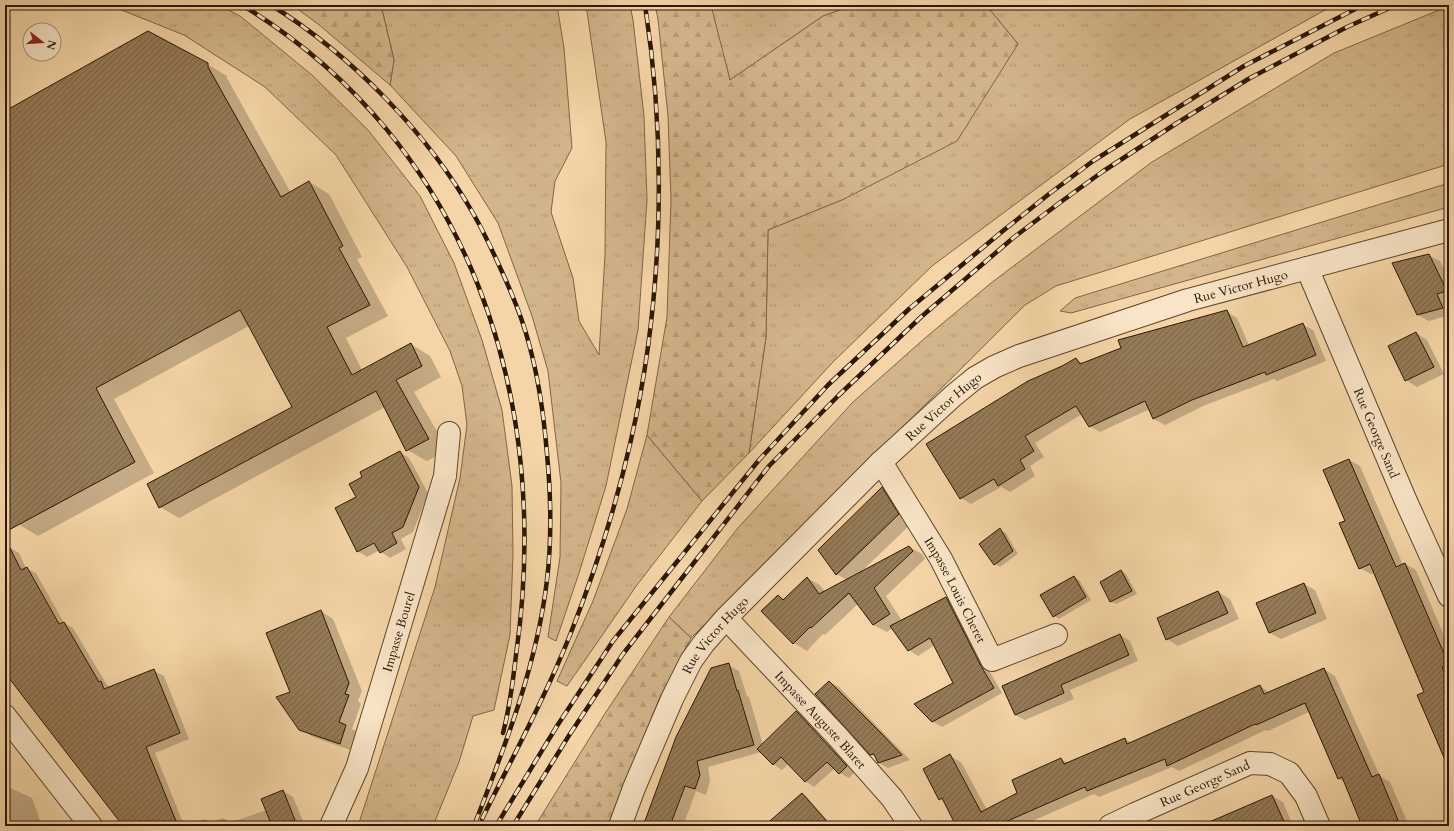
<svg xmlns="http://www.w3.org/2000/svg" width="1454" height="831" viewBox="0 0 1454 831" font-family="Cardo,serif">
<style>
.grass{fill:url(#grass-tufts);stroke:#806646}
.forest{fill:url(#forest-firs);stroke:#806646}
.shadow{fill:#0003}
.building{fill:url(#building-hatch);stroke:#2c1700}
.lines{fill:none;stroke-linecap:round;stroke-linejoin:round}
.minor-casing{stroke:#5e462a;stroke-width:24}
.tertiary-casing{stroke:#5e462a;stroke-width:24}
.minor{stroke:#f8e4c6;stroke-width:22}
.tertiary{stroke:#f8e4c6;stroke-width:22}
.rail-casing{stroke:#2c1700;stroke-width:4.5}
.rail{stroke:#f8e4c6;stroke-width:3;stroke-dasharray:9;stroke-linecap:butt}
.labels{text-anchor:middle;stroke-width:3;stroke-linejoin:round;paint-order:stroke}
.street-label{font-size:13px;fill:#2c1700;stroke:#f8e4c6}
</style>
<defs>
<pattern id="grass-tufts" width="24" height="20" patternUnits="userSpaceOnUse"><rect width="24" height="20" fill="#d3b58b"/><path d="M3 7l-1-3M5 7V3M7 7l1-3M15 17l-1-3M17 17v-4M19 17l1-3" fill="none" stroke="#b59b76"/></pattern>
<pattern id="forest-firs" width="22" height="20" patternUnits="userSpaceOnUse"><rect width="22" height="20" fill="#d3b58b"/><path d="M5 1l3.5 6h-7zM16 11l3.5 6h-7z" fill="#b59b76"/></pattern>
<pattern id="building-hatch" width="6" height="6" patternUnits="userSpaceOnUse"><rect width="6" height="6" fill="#957a57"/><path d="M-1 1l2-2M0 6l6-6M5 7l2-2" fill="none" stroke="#7a6346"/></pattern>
</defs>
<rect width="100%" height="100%" fill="#f5d5a7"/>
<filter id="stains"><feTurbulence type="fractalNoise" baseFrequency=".005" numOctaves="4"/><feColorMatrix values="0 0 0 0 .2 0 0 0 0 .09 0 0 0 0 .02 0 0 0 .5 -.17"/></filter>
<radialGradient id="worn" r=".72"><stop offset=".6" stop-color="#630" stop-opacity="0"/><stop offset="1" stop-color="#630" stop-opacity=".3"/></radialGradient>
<!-- grass -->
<g class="grass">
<path d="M 109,5 L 219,5 L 240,16 L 312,75 L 368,130 L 420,196 L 454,263 L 482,340 L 502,410 L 512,486 L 513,554 L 510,635 L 494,710 L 473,716 L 459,762 L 433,826 L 358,826 L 435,587 L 460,478 L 467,425 L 462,386 L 450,351 L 407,267 L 336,155 L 265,87 L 184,35 Z"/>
<path d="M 381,5 L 557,5 L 564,48 L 572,148 L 555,181 L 551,212 L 573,278 L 579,321 L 599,355 L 605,255 L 606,142 L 586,5 L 630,5 L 633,20 L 644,116 L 647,200 L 638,330 L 606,486 L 579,573 L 556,641 L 548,637 L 560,557 L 561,483 L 548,371 L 532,316 L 498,223 L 456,156 L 390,85 L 394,60 Z"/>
<path d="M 710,5 L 854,5 L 823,16 L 730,80 Z"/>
<path d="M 986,5 L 1334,5 L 1130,119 L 932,266 L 833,362 L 749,453 L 766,337 L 768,230 L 844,199 L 1018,44 Z"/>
<path d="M 1449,6 L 1449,164 L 1056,286 L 1025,305 L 691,638 L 669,617 L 737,529 L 853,402 L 925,338 L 991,283 L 1152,162 L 1334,53 Z"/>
<path d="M 1449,183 L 1449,207 L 1071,313 L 1060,311 L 1075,298 Z"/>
<path d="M 647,435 L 702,501 L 637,585 L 567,686 L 557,681 L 593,601 L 627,509 Z"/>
</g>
<!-- forest -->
<g class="forest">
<path d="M 292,5 L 381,5 L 394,60 L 390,85 L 318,24 Z"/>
<path d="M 655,5 L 711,5 L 730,80 L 823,16 L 854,5 L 986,5 L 1018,44 L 957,141 L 844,199 L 768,230 L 766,337 L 749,453 L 702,501 L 647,435 L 667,317 L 671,200 L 668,116 L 658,19 Z"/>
<path d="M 669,617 L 691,638 L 660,697 L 609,826 L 535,826 L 604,715 Z"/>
</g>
<!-- shadow -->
<g class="shadow">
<path d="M 5,39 L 9,42 L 5,55 Z"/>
<path d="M 207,64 L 227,76 L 227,78 L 291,193 L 309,182 L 329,194 L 362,257 L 357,259 L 388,316 L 346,338 L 362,370 L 411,344 L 430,356 L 441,377 L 414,392 L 448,450 L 427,461 L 407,450 L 385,407 L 179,518 L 160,507 L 293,407 L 249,326 L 114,399 L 154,473 L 38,536 L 18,524 L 5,500 L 5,112 Z"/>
<path d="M 1428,255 L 1440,261 L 1449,281 L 1449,300 L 1447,301 L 1449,305 L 1449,315 L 1429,321 L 1418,315 Z"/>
<path d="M 1226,311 L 1237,318 L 1249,345 L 1302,324 L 1313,330 L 1326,361 L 1277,381 L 1274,379 L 1203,406 L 1165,425 L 1154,419 L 1150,409 L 1100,432 L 1089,426 L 1082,414 L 1035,443 L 1044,457 L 1030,466 L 1035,476 L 1010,492 L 1001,487 L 971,504 L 961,498 L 1063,367 L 1076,359 L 1084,364 Z"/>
<path d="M 1416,333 L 1427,340 L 1444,374 L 1417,387 L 1406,380 Z"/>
<path d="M 400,452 L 409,458 L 428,493 L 413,532 L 401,539 L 406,549 L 390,558 L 381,552 L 380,550 L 367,557 L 358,551 L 357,498 L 363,478 Z"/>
<path d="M 1349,460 L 1360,466 L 1403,565 L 1405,564 L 1416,570 L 1449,647 L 1449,759 L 1425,692 L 1375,573 L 1371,574 L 1360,568 L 1346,521 Z"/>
<path d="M 882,488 L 896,496 L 912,523 L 861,572 L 909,547 L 922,554 L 925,559 L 886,596 L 902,621 L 946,598 L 955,603 L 990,672 L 1002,693 L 942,727 L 933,722 L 955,684 L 935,645 L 918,656 L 909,650 L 893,628 L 887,632 L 873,625 L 858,604 L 825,635 L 823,634 L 807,651 L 794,643 L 778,596 L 785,599 L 807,578 L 820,585 L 825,592 L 847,580 L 836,574 Z"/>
<path d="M 1000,530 L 1006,533 L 1018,554 L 1000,567 L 995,564 Z"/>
<path d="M 9,547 L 19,553 L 26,568 L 36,573 L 64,623 L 73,628 L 107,685 L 111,687 L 154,671 L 164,676 L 189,739 L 155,753 L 184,825 L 205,819 L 211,822 L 223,818 L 231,822 L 267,810 L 283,791 L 293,797 L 305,826 L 125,826 L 5,671 L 5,549 Z"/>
<path d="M 1121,571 L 1126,574 L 1137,594 L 1116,604 L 1110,601 Z"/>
<path d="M 1074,577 L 1079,580 L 1091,600 L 1059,619 L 1054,616 Z"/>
<path d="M 1304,584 L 1315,590 L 1327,619 L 1281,639 L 1270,633 Z"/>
<path d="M 1218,592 L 1230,599 L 1239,619 L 1178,646 L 1167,639 Z"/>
<path d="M 321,611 L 333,619 L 362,691 L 358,701 L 361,704 L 352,729 L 359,733 L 353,751 L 313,737 L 300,729 L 291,692 Z"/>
<path d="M 1120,635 L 1130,641 L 1138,661 L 1070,690 L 1074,699 L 1025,720 L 1015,715 Z"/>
<path d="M 728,665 L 739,671 L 747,696 L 749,697 L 763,745 L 797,712 L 806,718 L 855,772 L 849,778 L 840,773 L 835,768 L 814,787 L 805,781 L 788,764 L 782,770 L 773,764 L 761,752 L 708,767 L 710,781 L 706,795 L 696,791 L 683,826 L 644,826 Z"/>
<path d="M 1324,669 L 1335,676 L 1380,776 L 1390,782 L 1409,826 L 1363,826 L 1344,782 L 1338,778 L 1309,712 L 1268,731 L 1266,730 L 1179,771 L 1172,767 L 1099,797 L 1094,794 L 1021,826 L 957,826 L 946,802 L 940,799 L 950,756 L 961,762 L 987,810 L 1019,794 L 1061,759 L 1068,763 L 1125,739 L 1132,743 L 1260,686 L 1270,693 Z"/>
<path d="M 829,682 L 839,687 L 910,760 L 888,768 L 879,763 L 876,757 L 871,754 Z"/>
<path d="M 10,788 L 32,798 L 42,826 L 5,826 L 5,789 Z"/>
<path d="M 802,794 L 807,797 L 827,820 L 820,826 L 798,826 L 798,825 L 765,826 Z"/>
<path d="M 1272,796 L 1283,802 L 1293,826 L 1212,826 Z"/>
</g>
<!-- building -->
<g class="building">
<path d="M 148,31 L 208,63 L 208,67 L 281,197 L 309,181 L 343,246 L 339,248 L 370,305 L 327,327 L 352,375 L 411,343 L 422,366 L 396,380 L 429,439 L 406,451 L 376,391 L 159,508 L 147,484 L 292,407 L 240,310 L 96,388 L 135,462 L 5,532 L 5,111 Z"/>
<path d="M 1429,254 L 1447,291 L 1437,294 L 1443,308 L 1417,315 L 1392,263 Z"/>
<path d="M 1227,310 L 1243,347 L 1303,323 L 1316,355 L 1266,375 L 1265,372 L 1192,400 L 1153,419 L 1145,401 L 1089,427 L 1076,406 L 1025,436 L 1034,451 L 1020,460 L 1025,469 L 998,486 L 994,479 L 960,499 L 926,444 L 1028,381 L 1062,366 L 1076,358 L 1080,364 L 1121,348 L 1118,340 Z"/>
<path d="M 1416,332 L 1434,367 L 1405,381 L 1388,346 Z"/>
<path d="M 400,451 L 419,487 L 403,527 L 392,533 L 397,543 L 380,553 L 374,543 L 357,552 L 335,508 L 356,497 L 349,484 L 362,477 L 360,472 Z"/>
<path d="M 1349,459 L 1396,567 L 1405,563 L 1449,665 L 1442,667 L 1449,682 L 1449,769 L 1417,695 L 1424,692 L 1370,564 L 1359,569 L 1339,523 L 1345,521 L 1323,470 Z"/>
<path d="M 882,487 L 899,514 L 836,575 L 818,550 Z"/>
<path d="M 1000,528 L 1013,551 L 994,565 L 979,544 Z"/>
<path d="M 5,538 L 21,570 L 27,567 L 59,624 L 64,622 L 99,682 L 101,681 L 104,689 L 154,669 L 180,733 L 146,747 L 178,826 L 123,826 L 5,673 Z"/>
<path d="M 909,546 L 913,551 L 874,588 L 890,614 L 873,625 L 849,593 L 811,628 L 810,627 L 793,644 L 761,611 L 778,595 L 783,600 L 807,577 L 819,594 Z"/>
<path d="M 1121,570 L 1132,591 L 1110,602 L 1100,582 Z"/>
<path d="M 1074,576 L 1086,597 L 1053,617 L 1040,595 Z"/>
<path d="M 1304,583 L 1316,613 L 1269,633 L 1256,603 Z"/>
<path d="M 1218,591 L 1228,613 L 1166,640 L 1157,618 Z"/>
<path d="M 946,597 L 981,666 L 994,688 L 932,722 L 914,704 L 953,683 L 930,638 L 908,651 L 890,626 Z"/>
<path d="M 321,610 L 349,683 L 345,694 L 349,695 L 339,722 L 346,725 L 340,744 L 299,730 L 276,697 L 290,692 L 266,633 Z"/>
<path d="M 1120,634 L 1129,655 L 1061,685 L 1064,693 L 1015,715 L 1002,686 Z"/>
<path d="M 729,663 L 737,691 L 738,690 L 754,745 L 697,761 L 700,775 L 695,789 L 685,786 L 670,826 L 643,826 L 676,737 L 711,668 Z"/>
<path d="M 1324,668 L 1372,777 L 1379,774 L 1398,820 L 1385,826 L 1362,826 L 1342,777 L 1338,779 L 1305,703 L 1256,725 L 1255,724 L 1167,766 L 1165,759 L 1087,791 L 1085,787 L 996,826 L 952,826 L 955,824 L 942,798 L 939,800 L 923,769 L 950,754 L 981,812 L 1017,793 L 1012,780 L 1061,758 L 1064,764 L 1125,738 L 1127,744 L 1260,685 L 1264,694 Z"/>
<path d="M 829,681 L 881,733 L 902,755 L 878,763 L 874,754 L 870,755 L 815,694 Z"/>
<path d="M 796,711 L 847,766 L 839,774 L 827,762 L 805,782 L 781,757 L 773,765 L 757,749 Z"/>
<path d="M 283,790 L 295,820 L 281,826 L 272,826 L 261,799 Z"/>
<path d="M 802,793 L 831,826 L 797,826 L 794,822 L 782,826 L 764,826 Z"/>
<path d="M 1272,795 L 1286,826 L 1200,826 Z"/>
</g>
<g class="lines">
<!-- minor casing -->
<g class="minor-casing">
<g id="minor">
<path id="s1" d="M 1307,268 L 1405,499 L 1449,596"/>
<path id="s2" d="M 881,462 L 941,559 L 992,660 L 1056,635"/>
<path id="s3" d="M 726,618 L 837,736 L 892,798 L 911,826"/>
<path id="s4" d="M 331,826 L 357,768 L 445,476 L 449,433"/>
<path id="s5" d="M 620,826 L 634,788 L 672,699 L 691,661 L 704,643 L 726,618 L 881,462 L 953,396 L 975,378 L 994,367 L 1019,356 L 1188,300 L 1449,230"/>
<path id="s6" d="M 1110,826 L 1135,814 L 1250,763 L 1270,764 L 1289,773 L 1306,796 L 1319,826"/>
</g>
</g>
<!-- tertiary casing -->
<g class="tertiary-casing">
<path id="tertiary" d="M 5,716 L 91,826"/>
</g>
<!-- minor -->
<use href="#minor" class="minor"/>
<!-- tertiary -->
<use href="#tertiary" class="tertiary"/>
<!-- rail casing -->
<g class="rail-casing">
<g id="rail">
<path d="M 242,5 C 470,143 553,400 516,655 C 513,681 510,707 503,733"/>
<path d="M 271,5 C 351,55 428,133 474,215 C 485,234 494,254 503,274 C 513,296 523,320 529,344 C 539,380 544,417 547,454 C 551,497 552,538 547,580 C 537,665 505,746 474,826"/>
<path d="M 482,819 C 512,758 545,698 570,635 C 595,572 616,506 631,440 C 663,300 667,147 645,5"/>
<path d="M 496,826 L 557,726 L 613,641 L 759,460 L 828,385 L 909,309 L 1004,230 L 1049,194 L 1093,161 L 1244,66 L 1363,5"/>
<path d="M 513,826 L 568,737 L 623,654 L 769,466 L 838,396 L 921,317 L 1013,238 L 1058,204 L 1102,172 L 1177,123 L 1250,78 L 1347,27 L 1396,5"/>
</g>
</g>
<!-- rail -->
<use href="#rail" class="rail"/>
</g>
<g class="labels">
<!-- street labels -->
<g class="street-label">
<text dy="5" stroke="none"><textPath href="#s5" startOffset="863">Rue Victor Hugo</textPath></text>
<text dy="5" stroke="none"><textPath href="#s5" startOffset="539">Rue Victor Hugo</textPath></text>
<text dy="5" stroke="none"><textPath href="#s1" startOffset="179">Rue George Sand</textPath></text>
<text dy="5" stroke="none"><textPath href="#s2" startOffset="148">Impasse Louis Cheret</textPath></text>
<text dy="5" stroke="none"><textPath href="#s4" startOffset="206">Impasse Bourel</textPath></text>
<text dy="5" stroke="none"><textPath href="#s5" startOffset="215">Rue Victor Hugo</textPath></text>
<text dy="5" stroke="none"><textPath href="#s3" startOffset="139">Impasse Auguste Blaret</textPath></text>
<text dy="5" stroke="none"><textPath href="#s6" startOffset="104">Rue George Sand</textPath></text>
</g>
</g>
<!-- margin -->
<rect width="1454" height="831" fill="none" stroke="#f5d5a7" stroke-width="20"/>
<rect x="6" y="6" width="1442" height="819" fill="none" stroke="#2c1700" stroke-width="2"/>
<rect x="10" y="10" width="1434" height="811" fill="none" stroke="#2c1700"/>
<!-- north arrow -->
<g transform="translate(42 42) rotate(107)"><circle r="19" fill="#f8e4c6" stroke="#a69277"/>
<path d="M0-3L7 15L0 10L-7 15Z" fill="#8f2418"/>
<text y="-6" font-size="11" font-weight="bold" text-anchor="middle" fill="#2c1700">N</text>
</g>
<rect width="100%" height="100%" filter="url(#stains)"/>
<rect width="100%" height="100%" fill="url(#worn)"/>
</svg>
